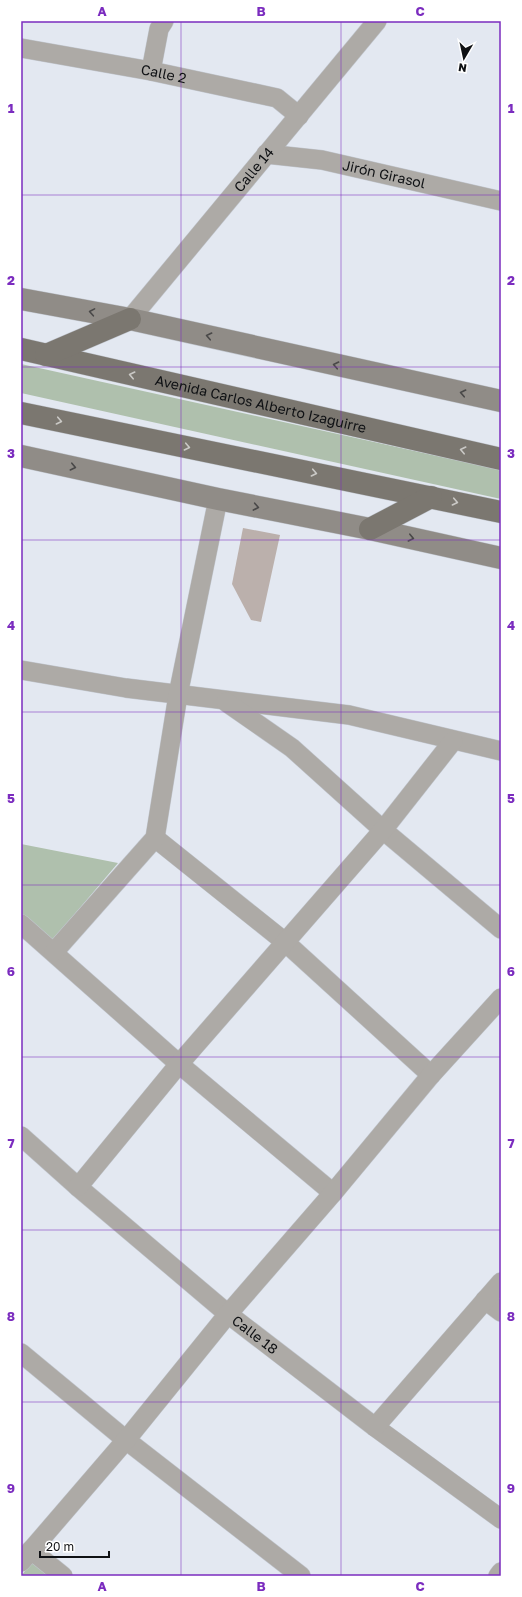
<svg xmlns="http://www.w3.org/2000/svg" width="522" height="1597" viewBox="0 0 522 1597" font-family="'Golos Text',sans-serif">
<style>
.green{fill:#afc0ad}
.building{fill:#bbb0ac}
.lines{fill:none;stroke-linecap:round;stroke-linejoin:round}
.street-casing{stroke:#c1c6ce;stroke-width:20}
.secondary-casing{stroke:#c1c6ce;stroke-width:23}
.primary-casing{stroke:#c1c6ce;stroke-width:23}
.street{stroke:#adaaa6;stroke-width:19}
.secondary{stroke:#908c87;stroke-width:22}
.primary{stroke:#7b7770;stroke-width:22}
.oneway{stroke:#494848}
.oneway2{stroke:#cac9c6}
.grid{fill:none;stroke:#7b2cbf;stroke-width:1;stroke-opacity:0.55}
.labels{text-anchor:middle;stroke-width:3.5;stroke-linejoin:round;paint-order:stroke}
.street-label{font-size:14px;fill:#0f1114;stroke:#fff}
.neatline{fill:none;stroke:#7b2cbf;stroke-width:1.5}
.grid-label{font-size:13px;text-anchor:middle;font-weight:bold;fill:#7b2cbf}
</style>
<rect width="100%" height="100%" fill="#e3e8f1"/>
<!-- green -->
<g class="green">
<path d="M 21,364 L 501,470 L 501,499 L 21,393 Z"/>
<path d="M 21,844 L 118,863 L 51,942 L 21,914 Z"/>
<path d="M 33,1561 L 51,1576 L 21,1576 Z"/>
</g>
<!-- building -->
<path class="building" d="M 243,528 L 280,535 L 261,622 L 251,620 L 232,584 Z"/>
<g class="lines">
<!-- street casing -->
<g class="street-casing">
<g id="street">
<path id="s1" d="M 21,48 L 151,71 L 277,98 L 299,116"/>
<path d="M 151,71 L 159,29 L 164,21"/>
<path id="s2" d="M 266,154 L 322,160 L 501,201"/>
<path id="s3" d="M 130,319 L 377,21"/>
<path d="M 21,670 L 126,688 L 349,715 L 501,751"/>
<path d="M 226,702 L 292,748 L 383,830 L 501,929"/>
<path d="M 155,838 L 285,942 L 431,1075"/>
<path d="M 21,924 L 179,1064 L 333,1193"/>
<path d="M 54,952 L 155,838 L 178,695 L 218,499"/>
<path id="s4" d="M 21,1136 L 78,1187 L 228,1314 L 375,1427 L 501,1519"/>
<path d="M 78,1187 L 179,1064 L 383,830 L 453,741"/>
<path d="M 485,1300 L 501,1312"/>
<path d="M 21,1353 L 126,1440 L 301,1576"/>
<path d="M 375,1427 L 501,1282"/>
<path d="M 31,1550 L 63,1576"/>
<path d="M 21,1562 L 126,1440 L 228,1314 L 333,1193 L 431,1075 L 501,998"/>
<path d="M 498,1576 L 501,1572"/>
</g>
</g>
<!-- secondary casing -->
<g class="secondary-casing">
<g id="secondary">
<path d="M 21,299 L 130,319 L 501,401"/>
<path d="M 21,456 L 218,499 L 370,529 L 501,558"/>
</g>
</g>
<!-- primary casing -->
<g class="primary-casing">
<g id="primary">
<path id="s5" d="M 21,349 L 501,459"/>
<path d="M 46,355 L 130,319"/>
<path d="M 21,413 L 501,512"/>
<path d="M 370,529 L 431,497"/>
</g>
</g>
<!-- street -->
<use href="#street" class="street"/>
<!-- secondary -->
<use href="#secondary" class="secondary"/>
<!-- primary -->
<use href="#primary" class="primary"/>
</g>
<!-- one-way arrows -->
<defs><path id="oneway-chevron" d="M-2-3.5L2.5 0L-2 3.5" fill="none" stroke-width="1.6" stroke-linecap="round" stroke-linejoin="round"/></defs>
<g class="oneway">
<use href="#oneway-chevron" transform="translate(92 312) rotate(-170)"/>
<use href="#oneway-chevron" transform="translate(209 336) rotate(-168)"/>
<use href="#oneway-chevron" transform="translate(336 365) rotate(-168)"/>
<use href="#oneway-chevron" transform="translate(463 393) rotate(-168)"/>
<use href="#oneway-chevron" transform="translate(73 467) rotate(13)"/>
<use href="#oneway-chevron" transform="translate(256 507) rotate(11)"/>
<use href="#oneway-chevron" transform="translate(411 538) rotate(13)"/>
</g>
<g class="oneway2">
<use href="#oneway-chevron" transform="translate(132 375) rotate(-167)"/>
<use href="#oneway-chevron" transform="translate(59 421) rotate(12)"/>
<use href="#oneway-chevron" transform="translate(187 447) rotate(12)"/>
<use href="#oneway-chevron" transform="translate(463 450) rotate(-167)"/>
<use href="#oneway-chevron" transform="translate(314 473) rotate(12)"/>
<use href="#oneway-chevron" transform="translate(455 502) rotate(12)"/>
</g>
<!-- grid -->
<path class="grid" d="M 181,21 L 181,1576M 341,21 L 341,1576M 21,195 L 501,195M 21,367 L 501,367M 21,540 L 501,540M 21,712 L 501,712M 21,885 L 501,885M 21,1057 L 501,1057M 21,1230 L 501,1230M 21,1402 L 501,1402"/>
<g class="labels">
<!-- street labels -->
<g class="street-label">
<text dy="5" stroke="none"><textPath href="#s1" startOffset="145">Calle 2</textPath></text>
<text dy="5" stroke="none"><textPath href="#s3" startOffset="194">Calle 14</textPath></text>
<text dy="5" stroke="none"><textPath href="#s2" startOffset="120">Jirón Girasol</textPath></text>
<text dy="5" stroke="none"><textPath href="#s5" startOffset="246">Avenida Carlos Alberto Izaguirre</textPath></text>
<text dy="5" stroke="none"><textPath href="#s4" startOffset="307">Calle 18</textPath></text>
</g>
</g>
<!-- border -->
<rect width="522" height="1597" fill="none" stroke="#ffffff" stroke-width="44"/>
<!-- north arrow -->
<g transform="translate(464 58) rotate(189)" stroke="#ffffff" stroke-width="3" paint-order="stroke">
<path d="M0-3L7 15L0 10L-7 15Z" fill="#0f1114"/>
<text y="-6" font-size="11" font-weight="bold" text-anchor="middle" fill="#0f1114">N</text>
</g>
<!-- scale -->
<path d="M40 1551v6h69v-6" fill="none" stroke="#0f1114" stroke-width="2"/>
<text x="46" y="1551" font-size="12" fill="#0f1114" stroke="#ffffff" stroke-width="3" paint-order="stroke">20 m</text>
<rect x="22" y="22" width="478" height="1553" class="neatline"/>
<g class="grid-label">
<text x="102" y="16">A</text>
<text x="261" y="16">B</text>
<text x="420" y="16">C</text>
<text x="11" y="113">1</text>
<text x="511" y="113">1</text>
<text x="11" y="285">2</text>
<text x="511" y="285">2</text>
<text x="11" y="458">3</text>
<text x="511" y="458">3</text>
<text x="11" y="630">4</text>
<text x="511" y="630">4</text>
<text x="11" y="803">5</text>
<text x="511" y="803">5</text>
<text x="11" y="976">6</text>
<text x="511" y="976">6</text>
<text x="11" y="1148">7</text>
<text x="511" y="1148">7</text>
<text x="11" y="1321">8</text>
<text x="511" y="1321">8</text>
<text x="11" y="1493">9</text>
<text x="511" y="1493">9</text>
<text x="102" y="1591">A</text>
<text x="261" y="1591">B</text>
<text x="420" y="1591">C</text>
</g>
</svg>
